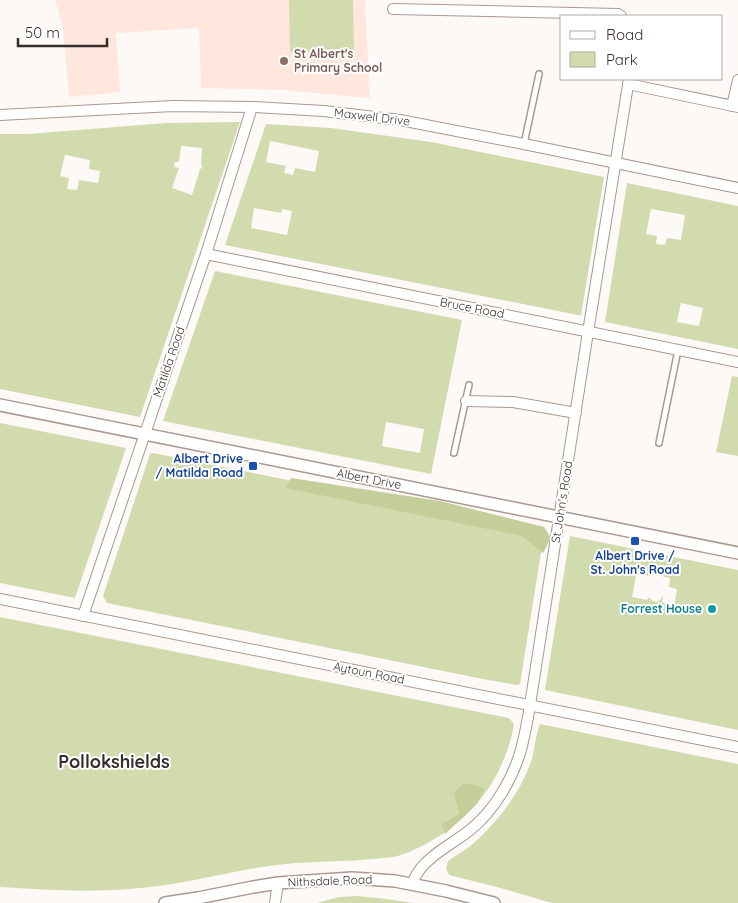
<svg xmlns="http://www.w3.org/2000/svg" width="738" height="903" viewBox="0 0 738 903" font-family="Quicksand,sans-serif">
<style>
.built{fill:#ffe7de}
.green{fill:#d2dbad;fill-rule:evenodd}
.forest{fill:#c4ce9b}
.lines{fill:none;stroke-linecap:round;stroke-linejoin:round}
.service-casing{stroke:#ab9890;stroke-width:8}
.minor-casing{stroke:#ab9890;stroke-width:12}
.tertiary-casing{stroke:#ab9890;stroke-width:14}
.service{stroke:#fff;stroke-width:5}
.minor{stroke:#fff;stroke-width:10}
.tertiary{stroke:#fff;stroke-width:11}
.education-dot{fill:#8d6e63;stroke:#fff;stroke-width:2}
.transit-dot{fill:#1a4fb4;stroke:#fff;stroke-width:2}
.culture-dot{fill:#0f9aa8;stroke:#fff;stroke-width:2}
.labels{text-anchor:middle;stroke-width:4;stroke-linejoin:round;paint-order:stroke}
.education-label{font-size:12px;font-weight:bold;fill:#785e54;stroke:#fff;text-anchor:start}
.street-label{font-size:12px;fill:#362e2b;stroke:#fff}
.transit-label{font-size:12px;font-weight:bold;fill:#164399;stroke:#fff;text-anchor:end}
.culture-label{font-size:12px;font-weight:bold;fill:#0d838f;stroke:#fff;text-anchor:end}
.district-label{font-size:18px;font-weight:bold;fill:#362e2b;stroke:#fff}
</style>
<rect width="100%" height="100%" fill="#fdf9f7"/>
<!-- built -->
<path class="built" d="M 55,0 L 365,0 L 370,98 L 282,90 L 201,88 L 199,28 L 116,33 L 120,92 L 69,97 L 63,28 Z"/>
<!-- green -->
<g class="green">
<path d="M 289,0 L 353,0 L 354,51 L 290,52 Z"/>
<path d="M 240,122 L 140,417 L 0,389 L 0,134 L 28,134 L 166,123 ZM 181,146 L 202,148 L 201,164 L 202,166 L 202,168 L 200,169 L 192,195 L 172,188 L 179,168 L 174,167 L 175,162 L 179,162 ZM 65,155 L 90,160 L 89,169 L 100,171 L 98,183 L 79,180 L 77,190 L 67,189 L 69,178 L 60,176 Z"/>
<path d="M 266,124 L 331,128 L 431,142 L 604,177 L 581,315 L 578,315 L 225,245 ZM 270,141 L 319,151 L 315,172 L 295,168 L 293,175 L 284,173 L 286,166 L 266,162 ZM 254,208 L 281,213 L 282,209 L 292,211 L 287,235 L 251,228 Z"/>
<path d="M 627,183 L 738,206 L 738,349 L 605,322 ZM 651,209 L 685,215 L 681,240 L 667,238 L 665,245 L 656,244 L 657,236 L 646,234 ZM 681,303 L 703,308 L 699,326 L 677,322 Z"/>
<path d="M 215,271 L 462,320 L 431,474 L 163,421 ZM 386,422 L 424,429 L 420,453 L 382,446 Z"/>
<path d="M 732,376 L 738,377 L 738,456 L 716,452 Z"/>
<path d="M 0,423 L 126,448 L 75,598 L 0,583 Z"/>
<path d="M 153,453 L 543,531 L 543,540 L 520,684 L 517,685 L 488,680 L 107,603 L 103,596 L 150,454 Z"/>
<path d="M 570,536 L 738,570 L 738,730 L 545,690 ZM 653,573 L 656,573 L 657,575 L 670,578 L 669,587 L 677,589 L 674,605 L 662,602 L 663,597 L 662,596 L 661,599 L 657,602 L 653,601 L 648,597 L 647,600 L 632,597 L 636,576 L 640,574 L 649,576 L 649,574 Z"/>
<path d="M 0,617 L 509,718 L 514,724 C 505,775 475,817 429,842 C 419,848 406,854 394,857 C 387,858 379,858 372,859 C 343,862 314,861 285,864 C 236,869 189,884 140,888 C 93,893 46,890 0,887 Z"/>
<path d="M 540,724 L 738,764 L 738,903 L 552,903 L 497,887 L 449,875 L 446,868 L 448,861 C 458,854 468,849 476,841 C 500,819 520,792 531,762 C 535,750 535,736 540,724 Z"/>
<path d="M 357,896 L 378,898 L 414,903 L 317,903 L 339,897 Z"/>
</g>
<!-- forest -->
<g class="forest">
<path d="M 291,478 L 440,501 L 544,527 L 551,538 L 543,553 L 522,536 L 286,488 Z"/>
<path d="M 464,783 L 485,788 L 477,804 L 445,834 L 442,824 L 459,814 L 454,792 Z"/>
</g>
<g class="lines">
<!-- service casing -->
<g class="service-casing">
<g id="service">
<path d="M 524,144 L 539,74"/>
<path d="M 659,443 L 678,350"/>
<path d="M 454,453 L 469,385"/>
</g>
</g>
<!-- minor casing -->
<g class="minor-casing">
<g id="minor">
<path d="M 393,9 L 618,14 L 621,16"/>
<path d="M 628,84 L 738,107"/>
<path d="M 732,106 L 738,80"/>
<path d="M 0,115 L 173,106 L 252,107 L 324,111 L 400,120 L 524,144 L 738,188"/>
<path d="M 206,254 L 738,362"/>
<path d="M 466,401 L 513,402 L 576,413"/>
<path d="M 0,599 L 738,747"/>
<path d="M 83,616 L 206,254 L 252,107"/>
<path d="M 412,884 C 414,879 417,873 421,868 C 434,852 454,843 470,830 C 495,810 514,777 522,746 C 525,733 528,719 530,705 L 588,332 L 629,79"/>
<path d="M 275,903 L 278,883"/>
</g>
</g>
<!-- tertiary casing -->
<g class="tertiary-casing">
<g id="tertiary">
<path d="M 0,405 L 738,553"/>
<path d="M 165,903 L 198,898 L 253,887 L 278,883 L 352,878 L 395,881 L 446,891 L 494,903"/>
</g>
</g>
<!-- service -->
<use href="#service" class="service"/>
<!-- minor -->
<use href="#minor" class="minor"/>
<!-- tertiary -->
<use href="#tertiary" class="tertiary"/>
</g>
<!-- markers -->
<circle class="education-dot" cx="284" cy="61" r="5"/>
<g class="transit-dot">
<rect x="248" y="461" width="10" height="10" rx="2.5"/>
<rect x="630" y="536" width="10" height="10" rx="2.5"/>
</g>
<circle class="culture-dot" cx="712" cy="609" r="5"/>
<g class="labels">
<!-- education labels -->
<g class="education-label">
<text x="294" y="58">St Albert's<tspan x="294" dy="14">Primary School</tspan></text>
</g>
<!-- street labels -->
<g class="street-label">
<text transform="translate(372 117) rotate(7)" y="4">Maxwell Drive</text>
<text transform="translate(472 308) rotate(11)" y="4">Bruce Road</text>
<text transform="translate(169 362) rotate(-71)" y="4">Matilda Road</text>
<text transform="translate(369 479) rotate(11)" y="4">Albert Drive</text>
<text transform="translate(562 502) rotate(-81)" y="4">St John's Road</text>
<text transform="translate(369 673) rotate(11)" y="4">Aytoun Road</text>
<text transform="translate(330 881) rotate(-2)" y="4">Nithsdale Road</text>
</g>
<!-- transit labels -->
<g class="transit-label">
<text x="243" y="463">Albert Drive<tspan x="243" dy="14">/ Matilda Road</tspan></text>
<text x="635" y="560" text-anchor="middle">Albert Drive /<tspan x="635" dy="14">St. John's Road</tspan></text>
</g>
<!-- culture labels -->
<g class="culture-label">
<text x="702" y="613">Forrest House</text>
</g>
<!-- district labels -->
<g class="district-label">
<text x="114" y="768">Pollokshields</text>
</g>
</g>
<!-- legend -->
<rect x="560" y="15" width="162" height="65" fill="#ffffff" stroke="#afabaa"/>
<rect x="570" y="31" width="25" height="8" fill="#ffffff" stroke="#afabaa"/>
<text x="606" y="40" font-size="15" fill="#362e2b">Road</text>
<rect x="570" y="52" width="25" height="15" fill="#d2dbad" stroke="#afabaa"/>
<text x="606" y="65" font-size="15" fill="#362e2b">Park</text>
<!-- scale -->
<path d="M18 38v8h89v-8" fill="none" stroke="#362e2b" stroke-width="2.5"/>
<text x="25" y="38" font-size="15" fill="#362e2b" stroke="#ffffff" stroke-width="4" paint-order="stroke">50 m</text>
</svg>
